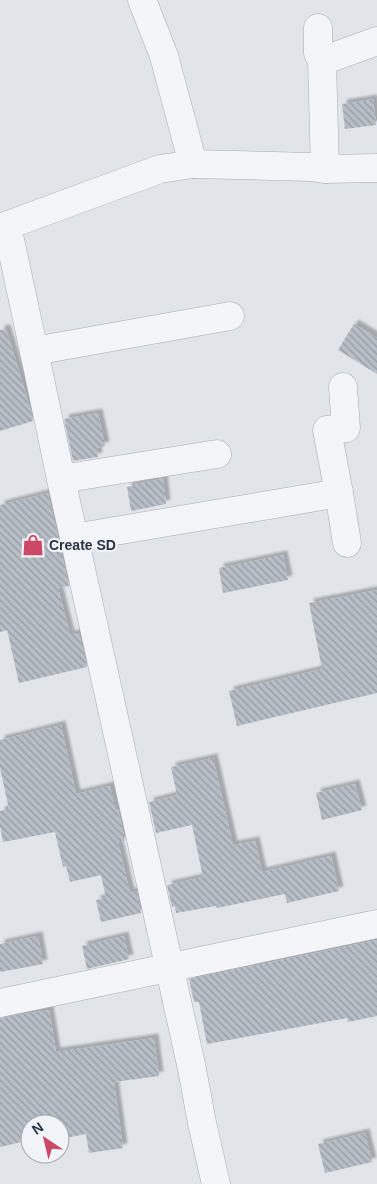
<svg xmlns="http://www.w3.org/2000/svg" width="377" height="1184" viewBox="0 0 377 1184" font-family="Helvetica,sans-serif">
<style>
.building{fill:url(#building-back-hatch);filter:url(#shadow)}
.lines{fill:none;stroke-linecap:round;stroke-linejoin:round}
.minor-casing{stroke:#a6acb3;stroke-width:29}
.minor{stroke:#f3f5f8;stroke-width:28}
.labels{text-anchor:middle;stroke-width:4.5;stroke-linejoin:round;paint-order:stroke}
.poi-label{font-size:14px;font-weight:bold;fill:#293441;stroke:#f0f3f7;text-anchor:start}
</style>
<defs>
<pattern id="building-back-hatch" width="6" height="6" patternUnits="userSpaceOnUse" patternTransform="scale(1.25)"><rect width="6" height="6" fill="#b8bec6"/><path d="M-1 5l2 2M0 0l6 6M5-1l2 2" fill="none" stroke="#969ba2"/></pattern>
<filter id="shadow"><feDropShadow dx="4.5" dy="-4.5" stdDeviation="1" flood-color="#0004"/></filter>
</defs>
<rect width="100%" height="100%" fill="#e1e5e9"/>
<!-- building -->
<g class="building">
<path d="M 373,99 L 376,125 L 345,129 L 342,104 Z"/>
<path d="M 354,324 L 377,338 L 377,374 L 338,350 Z"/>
<path d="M 6,329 L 30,408 L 33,421 L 0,431 L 0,330 Z"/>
<path d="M 98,413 L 105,446 L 97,448 L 98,457 L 73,461 L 64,419 Z"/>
<path d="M 163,478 L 166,504 L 131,511 L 127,487 Z"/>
<path d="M 48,493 L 69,586 L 58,588 L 70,635 L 79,633 L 87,667 L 19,683 L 7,630 L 0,632 L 0,505 Z"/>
<path d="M 283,555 L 288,580 L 223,593 L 219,568 Z"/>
<path d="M 377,590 L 377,693 L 237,726 L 229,691 L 322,669 L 309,603 Z"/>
<path d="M 61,725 L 76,794 L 110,786 L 115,809 L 118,809 L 125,841 L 118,842 L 130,893 L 137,891 L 141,913 L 101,922 L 96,900 L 106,898 L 101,875 L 70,882 L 66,866 L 63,867 L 55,832 L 3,842 L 0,826 L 0,811 L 9,809 L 0,768 L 0,740 Z"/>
<path d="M 213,758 L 233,845 L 255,841 L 262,872 L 331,856 L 339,891 L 287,903 L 285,894 L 217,908 L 216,906 L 176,913 L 175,906 L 172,907 L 167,885 L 203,877 L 192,825 L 156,833 L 149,802 L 177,795 L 171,767 Z"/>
<path d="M 355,784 L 362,810 L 322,820 L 316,793 Z"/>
<path d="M 38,936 L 43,964 L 0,972 L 0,944 Z"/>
<path d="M 124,936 L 129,959 L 87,969 L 82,946 Z"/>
<path d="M 377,940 L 377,1016 L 348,1022 L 347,1018 L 207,1044 L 199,1002 L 194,1002 L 189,979 Z"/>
<path d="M 49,1010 L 56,1052 L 154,1038 L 159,1076 L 114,1082 L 123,1148 L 89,1153 L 86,1134 L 60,1139 L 60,1124 L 30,1124 L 30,1140 L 0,1147 L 0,1018 Z"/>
<path d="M 365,1133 L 372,1162 L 325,1173 L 318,1144 Z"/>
</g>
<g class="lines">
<!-- minor casing -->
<g class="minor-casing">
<g id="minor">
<path d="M 318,28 L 318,53 L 322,61"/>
<path d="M 193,164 L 311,167 L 325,169 L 377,168"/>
<path d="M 325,169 L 322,61 L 377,41"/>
<path d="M 7,226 L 34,351 L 61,479 L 192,1069 L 202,1123 L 216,1184"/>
<path d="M 0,228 L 160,169 L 193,164 L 164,56 L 142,0"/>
<path d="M 34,351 L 230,316"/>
<path d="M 343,387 L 346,428 L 327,430 L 339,493 L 347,543"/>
<path d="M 61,479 L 217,454"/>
<path d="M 74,538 L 339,493"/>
<path d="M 0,1003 L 377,924"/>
</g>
</g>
<!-- minor -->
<use href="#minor" class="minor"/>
</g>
<!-- icons -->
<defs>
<g id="shop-bare" transform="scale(1.725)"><path d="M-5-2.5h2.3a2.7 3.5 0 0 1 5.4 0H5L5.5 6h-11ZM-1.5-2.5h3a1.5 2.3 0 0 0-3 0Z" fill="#cc4867" stroke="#f0f3f7" stroke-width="2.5" paint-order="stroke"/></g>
</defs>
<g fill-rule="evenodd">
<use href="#shop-bare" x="33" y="545"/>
</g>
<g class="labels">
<!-- poi labels -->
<g class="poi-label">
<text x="49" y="550">Create SD</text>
</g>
</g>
<!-- north arrow -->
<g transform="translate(45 1139) rotate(325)"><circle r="24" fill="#f0f3f7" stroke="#a0a7ae"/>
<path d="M0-4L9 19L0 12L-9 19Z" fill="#cc4867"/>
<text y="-8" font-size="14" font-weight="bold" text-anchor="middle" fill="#293441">N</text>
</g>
</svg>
